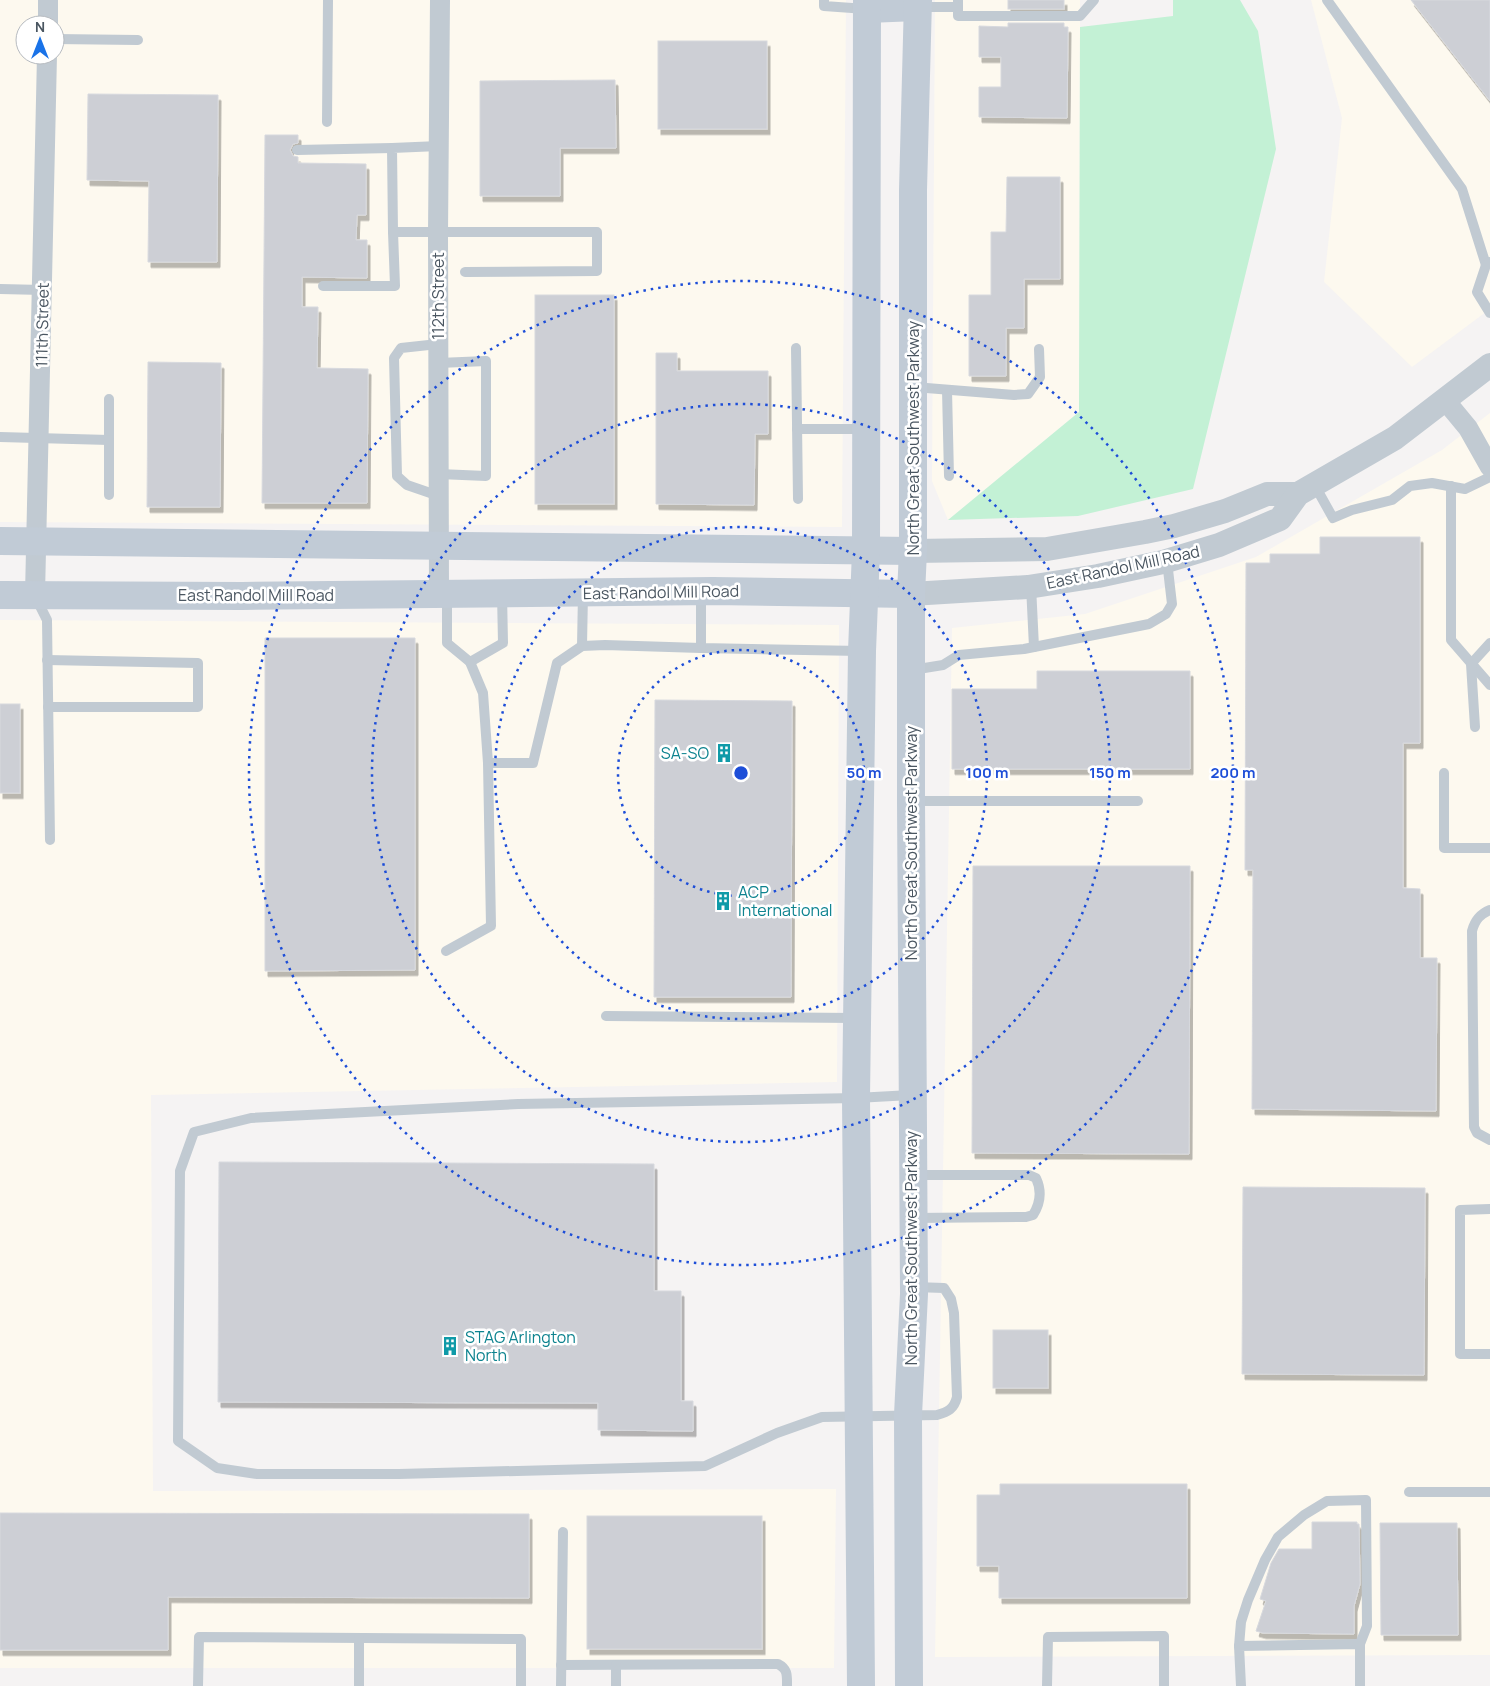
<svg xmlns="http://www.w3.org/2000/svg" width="1490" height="1686" viewBox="0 0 1490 1686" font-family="Manrope,sans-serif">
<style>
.commercial{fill:#fdf9ef;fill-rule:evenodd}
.green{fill:#c3f1d5}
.building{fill:#cdcfd5;stroke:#d7d9de;filter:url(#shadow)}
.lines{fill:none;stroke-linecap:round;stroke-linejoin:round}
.service{stroke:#c1cad2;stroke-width:10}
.minor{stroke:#c1cad2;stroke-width:20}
.tertiary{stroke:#c1cad2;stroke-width:24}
.secondary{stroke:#c1cbd6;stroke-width:28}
.ring{fill:none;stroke:#1d4ed8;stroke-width:2.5;stroke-dasharray:2.5 5}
.labels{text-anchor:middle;stroke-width:5;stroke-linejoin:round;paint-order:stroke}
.street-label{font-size:16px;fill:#4a5661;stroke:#fff}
.culture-label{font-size:16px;fill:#0d838f;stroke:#fff;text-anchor:start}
.centre{fill:#1d4ed8;stroke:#fff;stroke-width:2.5}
.ring-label{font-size:15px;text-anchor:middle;font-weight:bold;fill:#1d4ed8;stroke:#fff;stroke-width:5;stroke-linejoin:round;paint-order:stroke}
</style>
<defs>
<filter id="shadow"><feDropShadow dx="3" dy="5.5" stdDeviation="0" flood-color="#0004"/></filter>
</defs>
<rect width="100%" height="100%" fill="#f5f3f3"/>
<!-- commercial -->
<g class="commercial">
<path d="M 0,0 L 846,0 L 842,527 L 0,522 ZM 25,25 L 55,25 L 55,55 L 25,55 Z"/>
<path d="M 935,0 L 1080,0 L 1079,412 L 948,520 L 932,481 Z"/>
<path d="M 1311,0 L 1490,0 L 1490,309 L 1412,367 L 1324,282 L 1342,118 Z"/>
<path d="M 1490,413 L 1490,1655 L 935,1657 L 952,628 L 1085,614 L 1256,557 L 1442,450 Z"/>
<path d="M 0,620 L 839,625 L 837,1082 L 151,1095 L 153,1491 L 836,1489 L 834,1668 L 0,1668 Z"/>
</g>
<!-- green -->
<path class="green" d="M 1173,0 L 1240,0 L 1258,31 L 1276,149 L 1193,489 L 1078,516 L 948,520 L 1079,412 L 1080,27 L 1173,16 Z"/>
<!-- building -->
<g class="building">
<rect x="1008" y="0" width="56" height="9"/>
<path d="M 1411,0 L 1490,0 L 1490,101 Z"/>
<path d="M 1008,23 L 1064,23 L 1064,27 L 1068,27 L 1067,118 L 979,117 L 979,87 L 1001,87 L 1001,57 L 979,57 L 979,26 L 1008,27 Z"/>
<rect x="658" y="41" width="109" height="88"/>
<path d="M 615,80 L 616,148 L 560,148 L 560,196 L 480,196 L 480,81 Z"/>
<path d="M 88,94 L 218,95 L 217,262 L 148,262 L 149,181 L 87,180 Z"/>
<path d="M 265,135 L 298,135 L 298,143 L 293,144 L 290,150 L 293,156 L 298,157 L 298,163 L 366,164 L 366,215 L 357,215 L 356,240 L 367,240 L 367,278 L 302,277 L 302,307 L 318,307 L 317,368 L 368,369 L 367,503 L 262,503 Z"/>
<path d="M 1007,177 L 1060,177 L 1060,279 L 1024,279 L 1024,328 L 1006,328 L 1006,376 L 969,376 L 969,295 L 991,295 L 991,232 L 1006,232 Z"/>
<rect x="535" y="295" width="79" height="209"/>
<path d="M 656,353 L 677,353 L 677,371 L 768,371 L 768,434 L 755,434 L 754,505 L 656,504 Z"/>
<path d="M 148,362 L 221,363 L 220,507 L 147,507 Z"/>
<path d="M 1320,537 L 1420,537 L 1420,743 L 1403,743 L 1403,888 L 1420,889 L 1420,958 L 1437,958 L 1436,1111 L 1252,1109 L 1253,870 L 1245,870 L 1246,563 L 1270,563 L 1270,554 L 1320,554 Z"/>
<path d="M 265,638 L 415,638 L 415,970 L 265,971 Z"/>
<path d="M 1037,671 L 1190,671 L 1190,769 L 952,769 L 952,689 L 1037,689 Z"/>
<path d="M 655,700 L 792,701 L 791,997 L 654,997 Z"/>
<rect x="0" y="704" width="20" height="89"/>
<path d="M 973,866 L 1190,866 L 1189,1154 L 972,1153 Z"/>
<path d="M 219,1162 L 654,1164 L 654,1291 L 681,1291 L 681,1401 L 693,1401 L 693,1431 L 598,1430 L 598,1403 L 218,1402 Z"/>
<path d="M 1243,1187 L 1425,1188 L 1424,1375 L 1242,1374 Z"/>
<rect x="993" y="1330" width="55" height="58"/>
<path d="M 1000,1484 L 1187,1484 L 1187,1598 L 999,1598 L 999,1566 L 977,1566 L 977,1495 L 1000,1495 Z"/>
<path d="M 0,1513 L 529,1514 L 529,1598 L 168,1597 L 168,1650 L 0,1650 Z"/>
<rect x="587" y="1516" width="175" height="133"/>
<path d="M 1312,1522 L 1357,1522 L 1357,1524 L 1359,1524 L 1360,1584 L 1354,1606 L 1354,1634 L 1263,1633 L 1256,1631 L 1266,1601 L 1260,1599 L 1271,1563 L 1279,1549 L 1312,1549 Z"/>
<path d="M 1380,1523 L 1457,1523 L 1458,1635 L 1381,1635 Z"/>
</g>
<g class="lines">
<!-- service -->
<g class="service">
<path d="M 824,0 L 824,6 L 866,9"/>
<path d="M 958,0 L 958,16 L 1080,16 L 1094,0"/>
<path d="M 1327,0 L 1462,189 L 1486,265"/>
<path d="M 919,7 L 958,7"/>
<path d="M 55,39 L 138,40"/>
<path d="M 327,122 L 328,0"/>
<path d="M 297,150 L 392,148"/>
<path d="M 393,232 L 392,148 L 439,146"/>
<path d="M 1490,262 L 1486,265 L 1477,292 L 1490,313"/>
<path d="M 323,286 L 395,286 L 393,232 L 597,232 L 597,271 L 465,272"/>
<path d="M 0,289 L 43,290"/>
<path d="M 438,344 L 401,348 L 394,358 L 397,476 L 407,485 L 439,496"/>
<path d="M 796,348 L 798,499"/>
<path d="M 439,363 L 486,361 L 486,476 L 439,474"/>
<path d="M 914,387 L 1014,395 L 1028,394 L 1040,377 L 1039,349"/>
<path d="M 947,390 L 949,476"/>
<path d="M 797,429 L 866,429"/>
<path d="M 0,437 L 109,440 L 109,399"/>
<path d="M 1314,484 L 1333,518 L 1352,510 L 1392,500 L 1410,486 L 1432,483 L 1465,489 L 1490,477"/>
<path d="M 1451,486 L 1451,640 L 1490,685"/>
<path d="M 109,495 L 109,440"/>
<path d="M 1031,586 L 1034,647"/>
<path d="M 701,592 L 701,648 L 861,651"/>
<path d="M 36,598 L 47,620 L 50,840"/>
<path d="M 582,646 L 583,593"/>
<path d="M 47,660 L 198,663 L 198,707 L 48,707"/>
<path d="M 470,662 L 503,643 L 502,594"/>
<path d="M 912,670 L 943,665 L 959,655 L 1024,649 L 1149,624 L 1166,614 L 1172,604 L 1167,561"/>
<path d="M 1475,727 L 1471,664 L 1490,643"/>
<path d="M 488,763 L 533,763 L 557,663 L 582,646 L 605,645 L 701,648"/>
<path d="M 1444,773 L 1444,848 L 1490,848"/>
<path d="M 912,801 L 1138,801"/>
<path d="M 1490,910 C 1480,914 1475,920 1472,931 L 1474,1127 L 1477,1133 L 1490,1140"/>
<path d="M 446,951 L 491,926 L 488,763 L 483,693 L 470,662 L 447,643 L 447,594"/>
<path d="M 606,1016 L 856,1018"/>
<path d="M 911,1095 L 856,1098 L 518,1104 L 251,1118 L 194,1132 L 180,1171 L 178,1441 L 217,1468 L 257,1474 L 399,1474 L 705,1466 L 777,1433 L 822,1417 L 937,1415 C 948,1412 954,1409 957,1397 L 954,1313 L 951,1299 L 944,1288 L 914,1287"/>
<path d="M 914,1175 L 1029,1175 L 1036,1178 C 1042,1191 1040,1204 1033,1215 L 1026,1217 L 914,1218"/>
<path d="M 1490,1209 L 1460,1210 L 1460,1354 L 1490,1354"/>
<path d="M 1409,1492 L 1490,1492"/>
<path d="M 1239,1646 L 1241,1622 L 1248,1600 L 1265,1560 L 1278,1537 L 1304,1515 L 1327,1501 L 1366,1500 L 1367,1626 L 1360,1644"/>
<path d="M 561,1665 L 778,1664 C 788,1669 787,1676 787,1686"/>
<path d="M 198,1686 L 199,1637 L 521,1639 L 521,1686"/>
<path d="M 359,1686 L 359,1638"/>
<path d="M 561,1686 L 563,1532"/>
<path d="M 616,1686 L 616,1665"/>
<path d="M 1047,1686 L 1048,1637 L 1164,1636 L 1164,1686"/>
<path d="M 1241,1686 L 1239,1646 L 1360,1644 L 1360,1686"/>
</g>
<!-- minor -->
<g class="minor">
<path d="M 48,25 L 48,0"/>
<path d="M 1444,399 L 1468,428 L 1490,467"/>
<path d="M 439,593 L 438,233 L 440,0"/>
<path d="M 35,595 L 47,55"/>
</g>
<!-- tertiary -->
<g class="tertiary">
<path d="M 913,551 L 1047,549 L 1145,532 L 1174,526 L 1225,511 L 1267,494 L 1298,494"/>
<path d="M 911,594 L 1028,587 L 1098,576 L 1163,562 L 1219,545 L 1280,519 L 1298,494 L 1395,438 L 1490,365"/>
</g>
<!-- secondary -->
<g class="secondary">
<path d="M 867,9 L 917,7"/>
<path d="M 0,541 L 913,551"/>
<path d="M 0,595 L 242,596 L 713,591 L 911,594"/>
<path d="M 861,1686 L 856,1098 L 862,651 L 866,551 L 867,0"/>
<path d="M 909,1686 L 908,1415 L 914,1294 L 911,801 L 911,594 L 913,551 L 913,190 L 918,0"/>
</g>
</g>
<!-- distance rings -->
<g class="ring">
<circle cx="741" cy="773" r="123"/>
<circle cx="741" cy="773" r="246"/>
<circle cx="741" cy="773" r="369"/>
<circle cx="741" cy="773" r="492"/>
</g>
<!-- icons -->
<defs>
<g id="building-bare" transform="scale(1.5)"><path d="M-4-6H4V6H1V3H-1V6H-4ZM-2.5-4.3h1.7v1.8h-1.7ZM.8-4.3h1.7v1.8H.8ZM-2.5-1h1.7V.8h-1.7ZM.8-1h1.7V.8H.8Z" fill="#0f9aa8" stroke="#fff" stroke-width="2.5" paint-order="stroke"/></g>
</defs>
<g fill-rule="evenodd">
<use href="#building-bare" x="724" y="753"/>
<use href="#building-bare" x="723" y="901"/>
<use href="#building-bare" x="450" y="1346"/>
</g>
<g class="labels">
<!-- street labels -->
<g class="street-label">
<text transform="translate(438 296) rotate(-90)" y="6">112th Street</text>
<text transform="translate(42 325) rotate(-89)" y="6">111th Street</text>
<text transform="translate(913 438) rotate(-90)" y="6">North Great Southwest Parkway</text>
<text transform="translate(1123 567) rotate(-12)" y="6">East Randol Mill Road</text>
<text transform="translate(661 592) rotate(-1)" y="6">East Randol Mill Road</text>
<text x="256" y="601">East Randol Mill Road</text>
<text transform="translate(911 843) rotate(-90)" y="6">North Great Southwest Parkway</text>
<text transform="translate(911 1248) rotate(-90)" y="6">North Great Southwest Parkway</text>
</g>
<!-- culture labels -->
<g class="culture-label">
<text x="709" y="759" text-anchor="end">SA-SO</text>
<text x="738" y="898">ACP<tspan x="738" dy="18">International</tspan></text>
<text x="465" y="1343">STAG Arlington<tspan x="465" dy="18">North</tspan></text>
</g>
</g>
<circle cx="741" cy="773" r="8" class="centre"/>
<g class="ring-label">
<text x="864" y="778">50 m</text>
<text x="987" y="778">100 m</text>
<text x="1110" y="778">150 m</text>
<text x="1233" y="778">200 m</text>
</g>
<!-- north arrow -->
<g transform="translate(40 40)"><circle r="24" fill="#ffffff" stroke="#b7bbc0"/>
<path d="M0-4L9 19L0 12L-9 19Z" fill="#1a73e8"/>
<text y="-8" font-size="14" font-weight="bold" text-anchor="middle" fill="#4a5661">N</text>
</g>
</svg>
